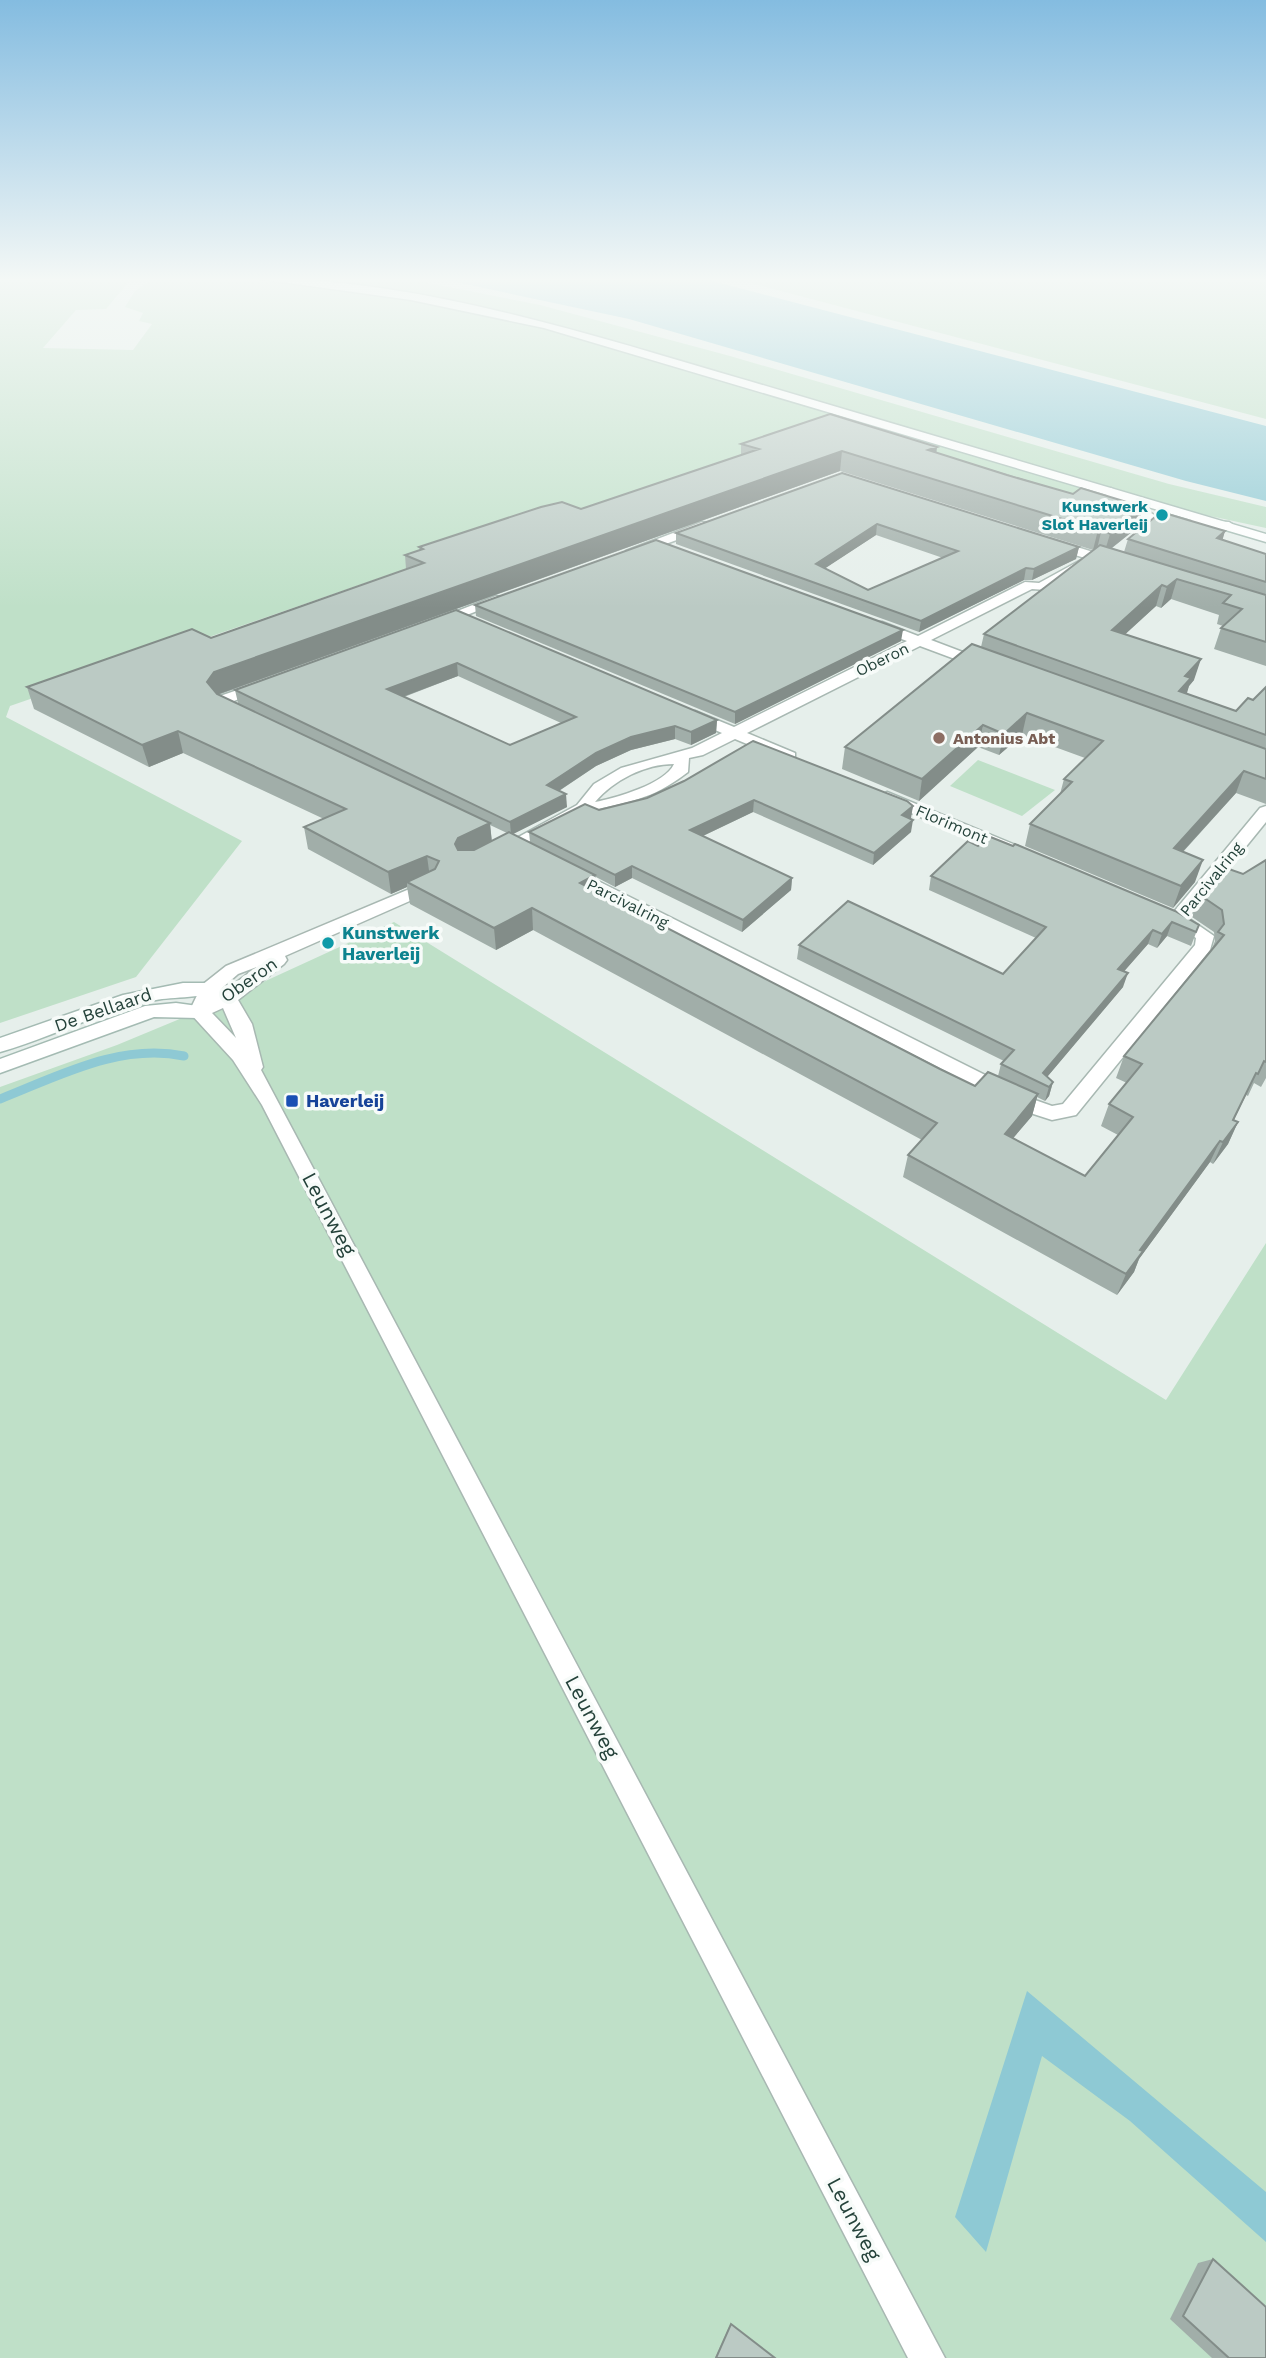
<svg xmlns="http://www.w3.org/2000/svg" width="1266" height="2358" viewBox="0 0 1266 2358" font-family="'Work Sans',sans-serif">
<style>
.green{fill:#bfe0c8}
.water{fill:#8ec9d4}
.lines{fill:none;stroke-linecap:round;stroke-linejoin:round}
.stream{stroke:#8ec9d4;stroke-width:9}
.street-casing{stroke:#a8b8b2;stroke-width:3}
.secondary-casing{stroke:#a4bbb3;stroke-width:3}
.street{fill:#fff;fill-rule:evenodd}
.secondary{fill:#fff;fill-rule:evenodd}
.wall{fill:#a1aea9;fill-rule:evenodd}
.shaded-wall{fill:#838d89}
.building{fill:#bbcac4;stroke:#838d89;stroke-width:2;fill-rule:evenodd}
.culture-dot{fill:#0f9aa8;stroke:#f7fbf9;stroke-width:2.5}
.education-dot{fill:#8d6e63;stroke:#f7fbf9;stroke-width:2.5}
.transit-dot{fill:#1a4fb4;stroke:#f7fbf9;stroke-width:2.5}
.labels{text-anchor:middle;stroke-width:7;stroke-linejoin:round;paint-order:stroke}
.far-culture-label{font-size:16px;font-weight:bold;fill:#0d838f;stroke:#f7fbf9;text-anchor:end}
.far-street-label{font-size:16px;fill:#24423a;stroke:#f7fbf9}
.far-education-label{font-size:16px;font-weight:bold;fill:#785e54;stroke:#f7fbf9;text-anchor:start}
.culture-label{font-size:18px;font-weight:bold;fill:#0d838f;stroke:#f7fbf9;text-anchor:start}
.street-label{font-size:18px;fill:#24423a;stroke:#f7fbf9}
.transit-label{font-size:18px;font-weight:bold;fill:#164399;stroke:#f7fbf9;text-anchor:start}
.near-street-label{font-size:21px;fill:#24423a;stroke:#f7fbf9}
</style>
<rect width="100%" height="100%" fill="#e6efeb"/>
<!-- green -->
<g class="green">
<path d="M 0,278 L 131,279 L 106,309 L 76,310 L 43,348 L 133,350 L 152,324 L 139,321 L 143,313 L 125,307 L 135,291 L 153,278 L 283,282 L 437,304 L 545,328 L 1103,493 L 1137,517 L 1095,504 L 744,456 L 446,555 L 10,706 L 6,717 L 242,841 L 136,977 L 0,1023 Z"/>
<path d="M 289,278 L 403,278 L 540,305 L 730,356 L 1169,484 L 1266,507 L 1266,528 L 1182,510 L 549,323 L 348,285 Z"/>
<path d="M 732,278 L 1266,278 L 1266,419 Z"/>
<path d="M 978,760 L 1055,790 L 1022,816 L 950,786 Z"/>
<path d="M 394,922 L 1166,1400 L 1266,1243 L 1266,2358 L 0,2358 L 0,1087 L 117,1045 L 211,1006 Z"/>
</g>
<!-- water -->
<g class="water">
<path d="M 437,278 L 701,278 L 1266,426 L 1266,501 L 1186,481 L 629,319 Z"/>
<path d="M 1027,1991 L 1266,2192 L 1266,2242 L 1130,2121 L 1042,2056 L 986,2252 L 955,2217 Z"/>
</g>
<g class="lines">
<!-- stream -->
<path class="stream" d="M 0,1099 C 59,1076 119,1043 184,1056"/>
<!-- street casing -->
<g class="street-casing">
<g id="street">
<path d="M 1111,488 L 1159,518 L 1229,522 L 1235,526 L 1229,530 L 1152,525 L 1107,495 L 1105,492 Z"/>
<path d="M 702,522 L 707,523 L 707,529 L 638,554 L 626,551 Z"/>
<path d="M 1051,539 L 1119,560 L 1121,563 L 1114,567 L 1046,546 L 1045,543 Z"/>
<path d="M 1081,560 L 1086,561 L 1086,567 L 1046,590 L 1032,589 L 931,640 L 989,662 L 989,668 L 979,668 L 920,646 L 747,733 L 795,753 L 795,759 L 783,759 L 735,739 L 703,755 L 689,758 L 688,772 C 649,802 630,800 587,812 C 562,820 529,843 505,856 L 493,856 L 491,852 L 577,805 L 594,784 L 621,768 L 692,748 L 722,733 L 685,717 L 685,711 L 695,711 L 734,727 L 907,641 L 872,628 L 872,622 L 882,622 L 918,636 L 1025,582 L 1039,583 ZM 674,764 C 665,784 616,798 595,802 C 614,780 645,764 674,764 Z"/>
<path d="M 496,596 L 508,599 L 441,625 L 429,622 Z"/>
<path d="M 261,682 L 268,686 L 266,689 L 231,702 L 246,713 L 246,719 L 236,719 L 215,703 L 220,696 Z"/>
<path d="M 887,792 L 1018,846 L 1020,850 L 1018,854 L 1006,854 L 881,800 L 879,797 Z"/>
<path d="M 1266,806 L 1266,822 L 1188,918 L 1214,936 L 1210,950 L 1076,1115 L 1052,1120 L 1021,1110 L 561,874 L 570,869 L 576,870 L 1035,1100 L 1052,1106 L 1063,1104 L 1195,945 L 1196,938 L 1168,919 L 1260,808 Z"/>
<path d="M 431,880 L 440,885 L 437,889 L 285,956 L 287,960 L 284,964 L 238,1000 L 252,1024 L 263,1067 L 261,1070 L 945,2358 L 908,2358 L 262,1105 L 233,1060 L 189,1012 L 202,985 L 226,966 ZM 257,967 L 226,990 L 222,988 L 238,974 ZM 223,1008 L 236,1038 L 212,1013 Z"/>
</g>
</g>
<!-- secondary casing -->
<g class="secondary-casing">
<g id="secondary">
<path d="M 253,278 C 419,278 591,335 749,381 C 921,432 1094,483 1266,534 L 1266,542 L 544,328 L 411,300 Z"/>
<path d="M 183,983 L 209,983 L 218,989 C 212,998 169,997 156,1000 C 102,1010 53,1037 0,1052 L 0,1038 L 123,995 Z"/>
<path d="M 176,1003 L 205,1007 L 207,1012 L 198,1018 L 154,1017 L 0,1073 L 0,1059 L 145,1006 Z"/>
</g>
</g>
<!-- street -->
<use href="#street" class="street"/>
<!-- secondary -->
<use href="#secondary" class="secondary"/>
</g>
<!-- wall -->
<g class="wall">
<path d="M 741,444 L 937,453 L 1073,494 L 1143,507 L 1138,527 L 1112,548 L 1124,552 L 1128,539 L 1225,531 L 1222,540 L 1266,554 L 1266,666 L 1214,649 L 1221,628 L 1223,626 L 1217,624 L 1219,615 L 1171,599 L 1161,608 L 1156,606 L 1125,634 L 1194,680 L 1189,686 L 1186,693 L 1236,711 L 1253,700 L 1266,687 L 1266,804 L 1236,793 L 1183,852 L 1195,882 L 1173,908 L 1025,846 L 1030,824 L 1060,794 L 1064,779 L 1085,758 L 1022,735 L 999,755 L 978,747 L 919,801 L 842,769 L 845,747 L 981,647 L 984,634 L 1093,550 L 840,471 L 218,695 L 238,703 L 235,690 L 456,610 L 717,720 L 716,733 L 691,745 L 675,739 L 631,750 L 596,766 L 559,791 L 567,807 L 513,834 L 530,842 L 529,832 L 599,810 L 647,798 L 684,781 L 913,806 L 910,819 L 911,832 L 873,865 L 753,812 L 703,836 L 792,878 L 791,890 L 742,932 L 632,878 L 615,887 L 596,877 L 596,892 L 975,1086 L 998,1076 L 1001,1064 L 1004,1061 L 797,959 L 799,945 L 1003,974 L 1036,938 L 929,890 L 931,876 L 978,846 L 1199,925 L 1191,946 L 1167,936 L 1157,948 L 1148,944 L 1124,971 L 1123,987 L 1047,1077 L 1053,1082 L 1049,1096 L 1045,1101 L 1037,1097 L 1032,1116 L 1013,1138 L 1085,1176 L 1118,1135 L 1101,1126 L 1109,1104 L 1127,1083 L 1116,1078 L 1124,1056 L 1211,951 L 1215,941 L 1214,932 L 1192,917 L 1200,895 L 1243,874 L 1266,860 L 1266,1078 L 1261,1087 L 1254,1083 L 1248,1096 L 1246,1095 L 1234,1120 L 1238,1122 L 1228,1144 L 1213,1164 L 1210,1162 L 1139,1259 L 1134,1272 L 1117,1295 L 903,1177 L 908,1155 L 922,1140 L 533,930 L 496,950 L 410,904 L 407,887 L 391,894 L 308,849 L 304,827 L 324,819 L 183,753 L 149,767 L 34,709 L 27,687 L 211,638 L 406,569 L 405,555 L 420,550 L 419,547 L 581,509 L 741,456 ZM 458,676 L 561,723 L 510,745 L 404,697 ZM 490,825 L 507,833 L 492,841 Z"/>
<path d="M 842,473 L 1079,547 L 1076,559 L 1032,580 L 1024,580 L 919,632 L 676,544 L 676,533 ZM 876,535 L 943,558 L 868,590 L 825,568 Z"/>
<path d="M 475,605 L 901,641 L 735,724 L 476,616 Z"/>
<path d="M 1213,2259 L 1266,2358 L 1212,2358 L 1170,2319 L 1198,2263 Z"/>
<path d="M 731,2324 L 775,2358 L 715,2358 L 729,2327 Z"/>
</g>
<!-- shaded-wall -->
<g class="shaded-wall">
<path d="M 937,447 L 935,466 L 928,450 Z"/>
<path d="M 842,451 L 840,471 L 219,694 L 212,703 L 207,682 L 214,672 Z"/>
<path d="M 1143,507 L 1138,527 L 1104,554 L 1110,534 Z"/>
<path d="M 877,524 L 876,535 L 815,575 L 816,564 Z"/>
<path d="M 1102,528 L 1097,549 L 1093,550 L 1098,530 Z"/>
<path d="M 1225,531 L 1219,552 L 1217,538 Z"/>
<path d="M 1079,547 L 1076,559 L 1032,580 L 1034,569 Z"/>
<path d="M 1026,568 L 1024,580 L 919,632 L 921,621 Z"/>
<path d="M 1177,579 L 1171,599 L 1161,608 L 1167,587 Z"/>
<path d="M 1162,585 L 1156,606 L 1107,651 L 1112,630 Z"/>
<path d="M 903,630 L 901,641 L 735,724 L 735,712 Z"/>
<path d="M 1201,659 L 1194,680 L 1189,686 L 1185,700 L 1175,702 L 1185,676 Z"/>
<path d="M 457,663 L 458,676 L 389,702 L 387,689 Z"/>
<path d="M 1027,713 L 1022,735 L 999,755 L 1004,734 Z"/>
<path d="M 717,720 L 716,733 L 691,745 L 691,732 Z"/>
<path d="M 983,725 L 978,747 L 919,801 L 922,779 Z"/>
<path d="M 675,726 L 675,739 L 631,750 L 596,766 L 548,798 L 547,785 L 596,753 L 631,737 Z"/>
<path d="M 178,731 L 183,753 L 149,767 L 142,745 Z"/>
<path d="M 1244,771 L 1236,793 L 1166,870 L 1174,848 Z"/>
<path d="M 566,794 L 567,807 L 511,835 L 510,822 Z"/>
<path d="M 754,800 L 753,812 L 690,842 L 690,830 Z"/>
<path d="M 913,806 L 911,818 L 900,828 L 902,815 Z"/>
<path d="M 913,820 L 911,832 L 873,865 L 874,853 Z"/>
<path d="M 490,823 L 492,845 L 461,860 L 455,844 L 458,838 Z"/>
<path d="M 427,856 L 430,878 L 407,882 L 407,887 L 391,894 L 388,872 Z"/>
<path d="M 1203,860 L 1195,882 L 1173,908 L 1181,886 Z"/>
<path d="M 632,866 L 632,878 L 615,887 L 615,875 Z"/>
<path d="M 595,875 L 596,897 L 580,883 Z"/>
<path d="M 792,878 L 791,890 L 742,932 L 743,920 Z"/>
<path d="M 532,908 L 533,930 L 496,950 L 494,928 Z"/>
<path d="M 1172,922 L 1167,936 L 1157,948 L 1162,934 Z"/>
<path d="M 1153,930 L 1148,944 L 1114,983 L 1118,969 Z"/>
<path d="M 1128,973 L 1123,987 L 1042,1083 L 1043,1073 Z"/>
<path d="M 1053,1082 L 1049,1096 L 1045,1101 L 1049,1087 Z"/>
<path d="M 1038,1094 L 1032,1116 L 998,1156 L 1005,1134 Z"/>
<path d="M 1238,1122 L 1228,1144 L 1213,1164 L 1223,1142 Z"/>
<path d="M 1220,1141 L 1210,1162 L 1139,1259 L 1134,1272 L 1117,1295 L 1126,1274 L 1140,1250 Z"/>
</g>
<!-- building -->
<g class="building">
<path d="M 830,414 L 937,447 L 928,450 L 1007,475 L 1073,494 L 1081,488 L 1143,507 L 1110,534 L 1102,528 L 1098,530 L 842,451 L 214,672 L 207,682 L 217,694 L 490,823 L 458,838 L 455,844 L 458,850 L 474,850 L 509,832 L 595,875 L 580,883 L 940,1069 L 975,1086 L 988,1072 L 1038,1094 L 1005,1134 L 1085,1176 L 1133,1117 L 1109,1104 L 1142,1064 L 1124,1056 L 1224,935 L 1218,932 L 1224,924 L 1222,910 L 1200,895 L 1223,867 L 1243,874 L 1266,860 L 1266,1062 L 1264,1061 L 1258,1074 L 1256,1073 L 1233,1120 L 1238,1122 L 1223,1142 L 1220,1141 L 1140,1250 L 1143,1251 L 1126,1274 L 908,1155 L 937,1123 L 532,908 L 494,928 L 407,882 L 435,869 L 439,861 L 427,856 L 388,872 L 304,827 L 346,809 L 178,731 L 142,745 L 27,687 L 192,629 L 211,638 L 424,563 L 405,555 L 423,549 L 419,547 L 541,507 L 562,502 L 581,509 L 759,449 L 741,444 Z"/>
<path d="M 842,473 L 1079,547 L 1034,569 L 1026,568 L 921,621 L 676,533 ZM 877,524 L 958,551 L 868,590 L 816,564 Z"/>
<path d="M 1161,512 L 1225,531 L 1217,538 L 1266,554 L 1266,582 L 1128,539 Z"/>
<path d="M 656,540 L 903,630 L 735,712 L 475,605 Z"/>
<path d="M 1100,545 L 1266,595 L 1266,642 L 1221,628 L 1242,609 L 1223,603 L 1231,595 L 1177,579 L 1167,587 L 1162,585 L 1112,630 L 1201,659 L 1185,676 L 1191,678 L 1179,691 L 1236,711 L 1248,698 L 1253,700 L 1266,687 L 1266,735 L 984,634 Z"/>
<path d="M 456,610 L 717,720 L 691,732 L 675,726 L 631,737 L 596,753 L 547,785 L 566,794 L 510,822 L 235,690 ZM 457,663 L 576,717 L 510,745 L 387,689 Z"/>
<path d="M 972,644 L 1266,749 L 1266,779 L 1244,771 L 1174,848 L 1203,860 L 1181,886 L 1030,824 L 1072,782 L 1064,779 L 1103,741 L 1027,713 L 1004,734 L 983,725 L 922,779 L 845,747 Z"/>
<path d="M 753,741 L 907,801 L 913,806 L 902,815 L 913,820 L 874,853 L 754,800 L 690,830 L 792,878 L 743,920 L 632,866 L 615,875 L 529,832 L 585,804 L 599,810 L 647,798 L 684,781 Z"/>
<path d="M 988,836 L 1013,846 L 1015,844 L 1175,911 L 1199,925 L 1196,932 L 1172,922 L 1162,934 L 1153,930 L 1118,969 L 1128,973 L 1043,1073 L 1053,1082 L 1049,1087 L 1001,1064 L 1014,1050 L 799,945 L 848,901 L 1003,974 L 1046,927 L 931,876 L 968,841 L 978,846 Z"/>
<path d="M 1213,2259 L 1266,2307 L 1266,2358 L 1229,2358 L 1183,2316 Z"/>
<path d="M 731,2324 L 775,2358 L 716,2358 Z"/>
</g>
<!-- sky -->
<linearGradient id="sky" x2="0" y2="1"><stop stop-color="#84bce0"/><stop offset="0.46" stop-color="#f4f8f6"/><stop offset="1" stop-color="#f4f8f6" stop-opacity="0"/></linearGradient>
<rect width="1266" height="608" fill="url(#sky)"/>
<!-- markers -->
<g class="culture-dot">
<circle cx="1162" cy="515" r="7"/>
<circle cx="328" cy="943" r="7"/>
</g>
<circle class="education-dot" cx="939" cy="738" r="7"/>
<rect class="transit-dot" x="285" y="1094" width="14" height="14" rx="3.5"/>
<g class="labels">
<!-- far-culture labels -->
<g class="far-culture-label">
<text x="1148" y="512">Kunstwerk<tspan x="1148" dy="18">Slot Haverleij</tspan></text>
</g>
<!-- far-street labels -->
<g class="far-street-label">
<text transform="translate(882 659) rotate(-26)" y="6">Oberon</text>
<text transform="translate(952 824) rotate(23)" y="6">Florimont</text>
<text transform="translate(1211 879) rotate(-51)" y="6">Parcivalring</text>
<text transform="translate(628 903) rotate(27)" y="6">Parcivalring</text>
</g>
<!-- far-education labels -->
<g class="far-education-label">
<text x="953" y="744">Antonius Abt</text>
</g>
<!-- culture labels -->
<g class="culture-label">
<text x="342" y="939">Kunstwerk<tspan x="342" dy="21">Haverleij</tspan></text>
</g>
<!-- street labels -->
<g class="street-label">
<text transform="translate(249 980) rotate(-35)" y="6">Oberon</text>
<text transform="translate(103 1010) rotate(-19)" y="6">De Bellaard</text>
</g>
<!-- transit labels -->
<g class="transit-label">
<text x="306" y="1107">Haverleij</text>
</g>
<!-- near-street labels -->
<g class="near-street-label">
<text transform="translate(329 1214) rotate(62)" y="7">Leunweg</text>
<text transform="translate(592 1717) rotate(62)" y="7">Leunweg</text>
<text transform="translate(854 2219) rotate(62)" y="7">Leunweg</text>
</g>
</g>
</svg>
